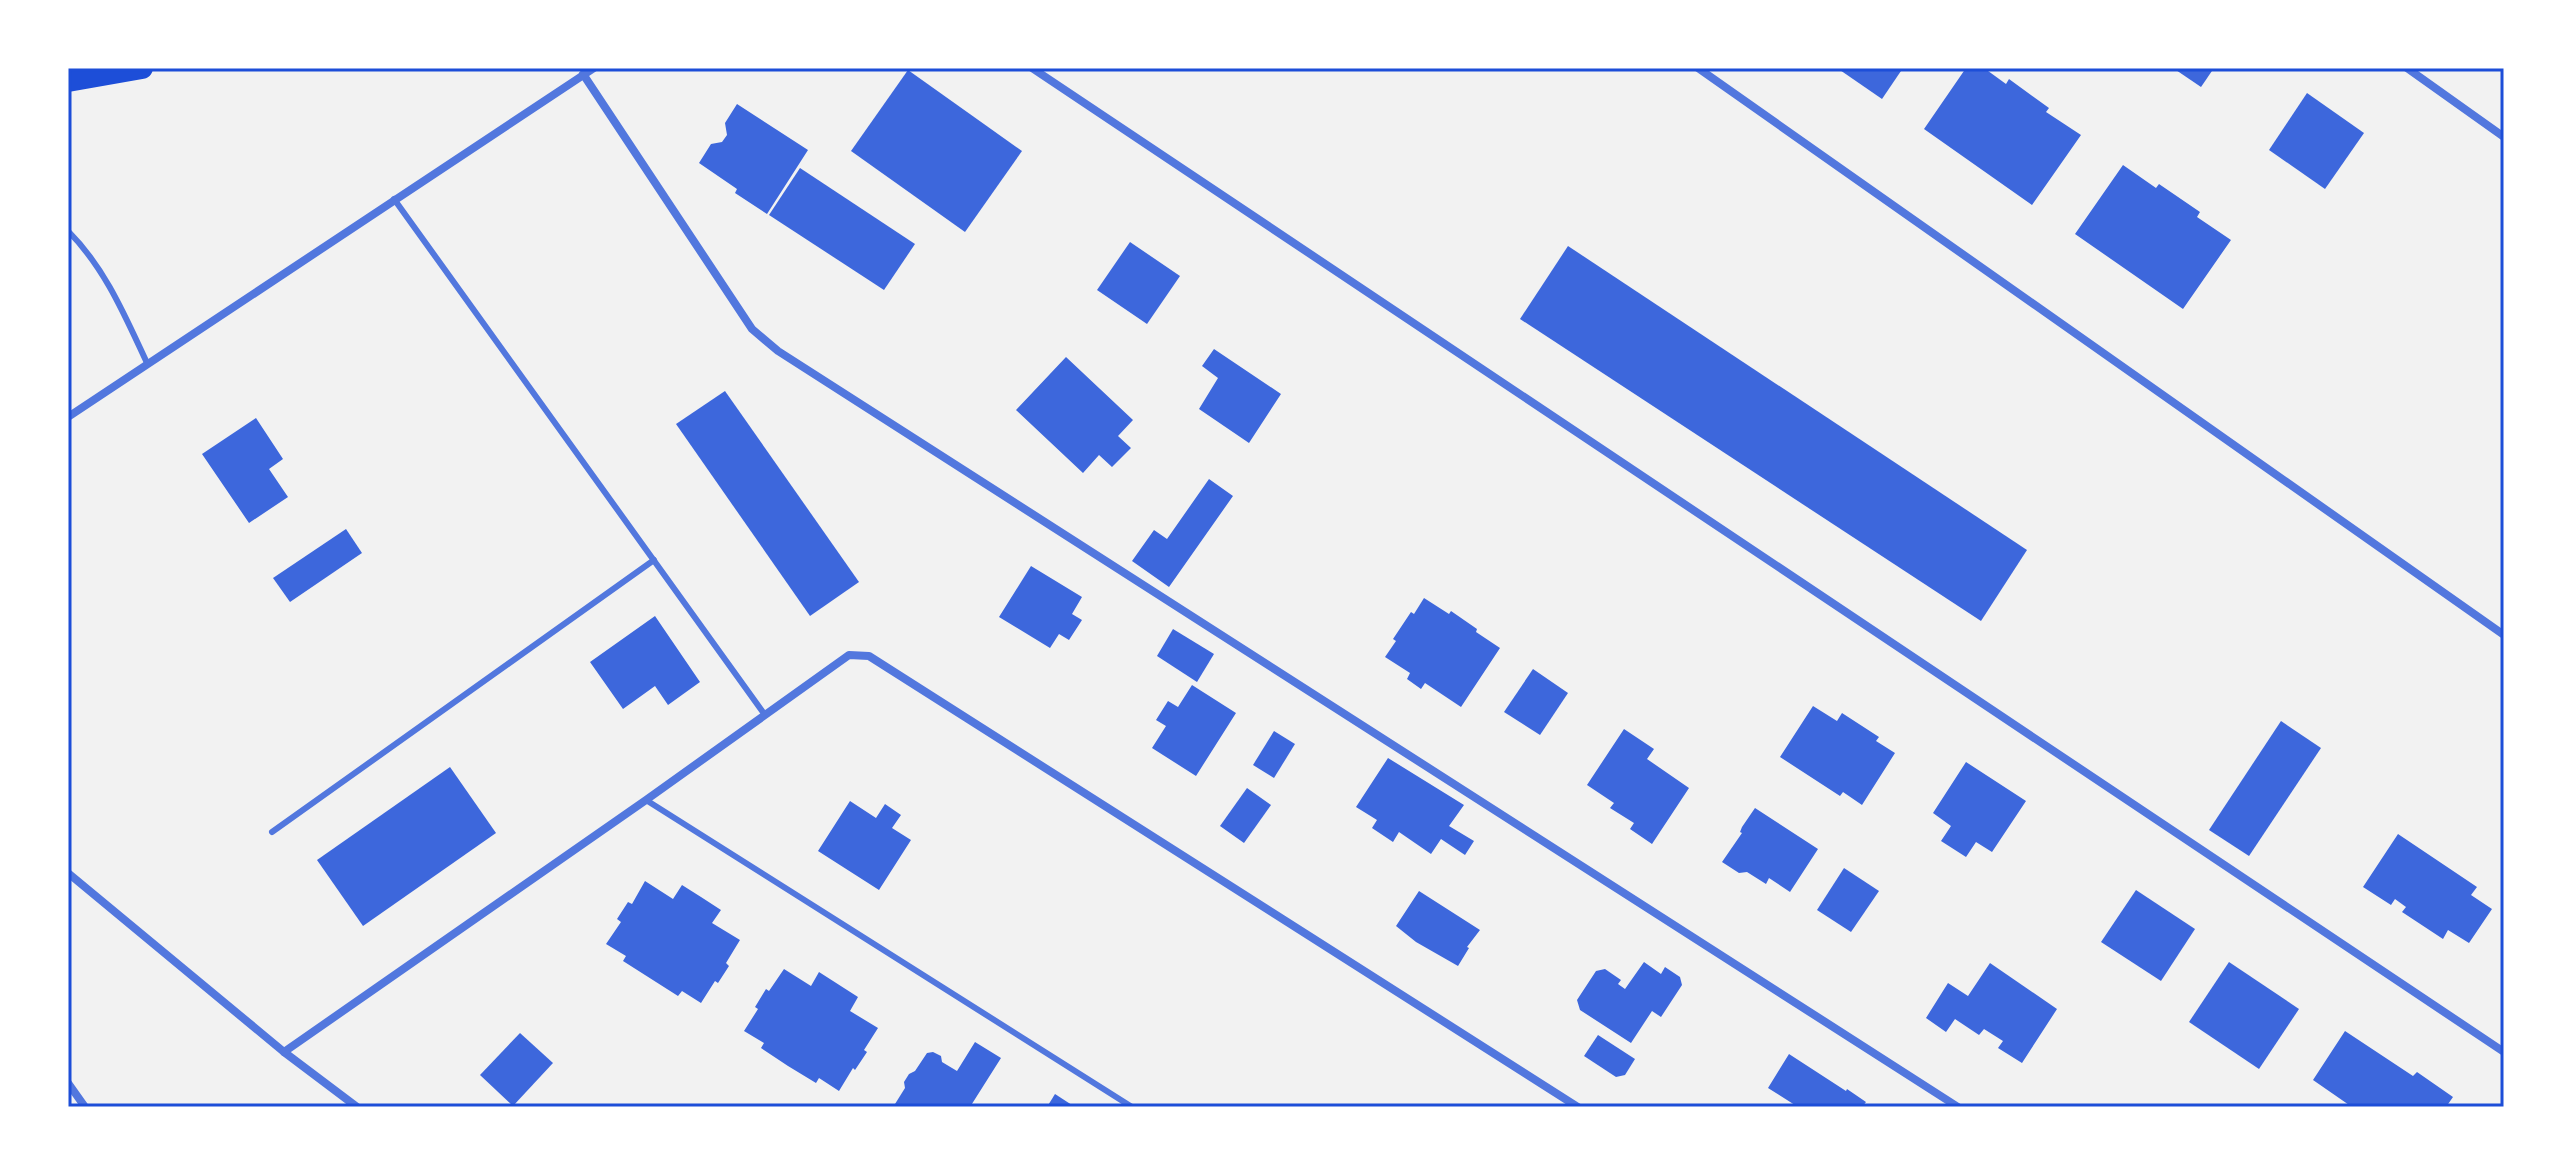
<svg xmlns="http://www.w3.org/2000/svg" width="2572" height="1175" viewBox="0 0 2572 1175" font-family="'Fira Sans',sans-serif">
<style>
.building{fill:#3d67dc}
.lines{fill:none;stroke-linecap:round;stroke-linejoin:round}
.service{stroke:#5277de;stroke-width:6}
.minor{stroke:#5277de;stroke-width:8}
.trunk{stroke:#1d4ed8;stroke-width:22}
.neatline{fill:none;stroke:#1d4ed8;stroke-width:3}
</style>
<rect width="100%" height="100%" fill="#f2f2f2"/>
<!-- building -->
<g class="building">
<path d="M 1837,68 L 1903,68 L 1882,99 Z"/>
<path d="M 1966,68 L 1984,68 L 2006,84 L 2009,79 L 2049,108 L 2046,112 L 2081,135 L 2032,205 L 1924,129 Z"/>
<path d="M 2173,68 L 2214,68 L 2201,87 Z"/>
<path d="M 908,70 L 1022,151 L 965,232 L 851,151 Z"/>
<path d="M 2307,93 L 2364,133 L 2325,189 L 2269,150 Z"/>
<path d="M 737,104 L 808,150 L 767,214 L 735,193 L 737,189 L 699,163 L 711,144 L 722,142 L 727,135 L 725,123 Z"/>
<path d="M 2123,165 L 2156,188 L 2159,184 L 2200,212 L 2197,217 L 2231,240 L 2183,309 L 2075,234 Z"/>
<path d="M 800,168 L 915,244 L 884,290 L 769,215 Z"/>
<path d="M 1130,242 L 1180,276 L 1147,324 L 1097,290 Z"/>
<path d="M 1568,246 L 2027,550 L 1981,621 L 1520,319 Z"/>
<path d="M 1214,349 L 1281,394 L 1249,443 L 1199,409 L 1218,378 L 1202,366 Z"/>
<path d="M 1066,357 L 1133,420 L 1118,436 L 1131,448 L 1112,467 L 1099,455 L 1083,473 L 1016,410 Z"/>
<path d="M 725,391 L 859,582 L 810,616 L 676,424 Z"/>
<path d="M 256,418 L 283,459 L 269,469 L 288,497 L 249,523 L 202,454 Z"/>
<path d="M 1209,479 L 1233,496 L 1169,587 L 1132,561 L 1154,530 L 1167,539 Z"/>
<path d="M 346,529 L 362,553 L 290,602 L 273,578 Z"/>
<path d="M 1031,566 L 1082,597 L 1072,614 L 1082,620 L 1069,640 L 1059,634 L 1050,648 L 999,617 Z"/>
<path d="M 1424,598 L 1449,614 L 1451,611 L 1477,629 L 1476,632 L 1500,648 L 1461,707 L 1425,683 L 1421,689 L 1407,679 L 1410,673 L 1385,657 L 1396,641 L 1393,639 L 1411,612 L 1414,614 Z"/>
<path d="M 655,616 L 700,682 L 668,705 L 655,686 L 623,709 L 590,662 Z"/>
<path d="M 1173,629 L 1214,654 L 1197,682 L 1157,656 Z"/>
<path d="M 1533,669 L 1568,693 L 1540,735 L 1504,712 Z"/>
<path d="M 1192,685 L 1236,713 L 1196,776 L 1152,748 L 1166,726 L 1156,720 L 1168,701 L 1178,707 Z"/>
<path d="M 1813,706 L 1837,721 L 1842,713 L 1879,737 L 1876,741 L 1895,753 L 1862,805 L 1843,792 L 1840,796 L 1780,757 Z"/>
<path d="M 2281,721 L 2321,748 L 2249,856 L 2209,830 Z"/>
<path d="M 1624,729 L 1654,749 L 1647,759 L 1689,788 L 1652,844 L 1630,829 L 1634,823 L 1610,808 L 1614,803 L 1587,785 Z"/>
<path d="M 1274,731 L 1295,744 L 1274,778 L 1253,765 Z"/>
<path d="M 1388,758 L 1464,805 L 1449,826 L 1474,841 L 1465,855 L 1441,839 L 1431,854 L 1399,832 L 1393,842 L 1372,828 L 1377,820 L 1356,807 Z"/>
<path d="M 1966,762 L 2026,801 L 1992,852 L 1976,842 L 1966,857 L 1941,841 L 1951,826 L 1933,813 Z"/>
<path d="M 450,767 L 496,833 L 363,926 L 317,860 Z"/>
<path d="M 1247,788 L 1271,805 L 1244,843 L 1220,826 Z"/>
<path d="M 850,801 L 876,818 L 885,804 L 901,815 L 892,828 L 911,840 L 879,890 L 818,851 Z"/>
<path d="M 1755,808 L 1818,849 L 1790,892 L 1769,878 L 1766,884 L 1747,872 L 1739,873 L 1722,862 L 1742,833 L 1740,832 L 1742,827 Z"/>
<path d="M 2398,834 L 2477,887 L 2471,895 L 2492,909 L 2469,943 L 2448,930 L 2443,939 L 2402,912 L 2406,907 L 2395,899 L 2391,905 L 2363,887 Z"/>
<path d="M 1844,868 L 1879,891 L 1851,932 L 1817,910 Z"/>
<path d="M 645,881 L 673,899 L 682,885 L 701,897 L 721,910 L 712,923 L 740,940 L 726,963 L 729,966 L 718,983 L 715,981 L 701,1003 L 682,991 L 678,996 L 623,961 L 626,956 L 606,944 L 621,922 L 617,919 L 628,902 L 632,904 Z"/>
<path d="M 2136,890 L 2195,929 L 2161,981 L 2101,942 Z"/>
<path d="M 1419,891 L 1480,930 L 1467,947 L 1469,948 L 1458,966 L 1416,942 L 1396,926 Z"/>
<path d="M 1644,962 L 1661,974 L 1665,967 L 1680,977 L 1682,985 L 1661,1017 L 1652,1011 L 1631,1043 L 1580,1010 L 1577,1000 L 1596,971 L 1605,969 L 1621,980 L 1618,984 L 1625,989 Z"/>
<path d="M 2229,962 L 2299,1009 L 2259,1069 L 2189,1022 Z"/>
<path d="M 1990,963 L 2057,1009 L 2022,1063 L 1998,1048 L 2003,1041 L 1984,1029 L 1979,1035 L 1955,1019 L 1946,1032 L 1926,1018 L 1948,983 L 1968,996 Z"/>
<path d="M 784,969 L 811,986 L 819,972 L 858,997 L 850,1011 L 878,1028 L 864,1050 L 867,1052 L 855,1070 L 853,1068 L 839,1091 L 819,1078 L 816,1083 L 788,1066 L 761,1048 L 764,1043 L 744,1031 L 758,1009 L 755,1007 L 766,989 L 769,991 Z"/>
<path d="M 2345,1031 L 2413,1076 L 2417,1072 L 2453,1097 L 2446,1107 L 2352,1107 L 2313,1080 Z"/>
<path d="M 520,1033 L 553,1063 L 513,1106 L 480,1075 Z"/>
<path d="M 1598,1035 L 1635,1059 L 1625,1075 L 1616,1077 L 1584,1056 Z"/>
<path d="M 975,1042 L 1001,1058 L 970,1107 L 900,1107 L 895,1104 L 905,1088 L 904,1082 L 909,1074 L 915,1071 L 927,1053 L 933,1052 L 941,1056 L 942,1062 L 957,1071 Z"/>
<path d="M 1789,1054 L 1846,1091 L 1847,1089 L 1866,1102 L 1862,1107 L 1798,1107 L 1768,1088 Z"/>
<path d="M 1055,1094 L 1075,1107 L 1047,1107 Z"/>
</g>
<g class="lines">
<!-- service -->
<g class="service">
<path d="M 394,199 L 765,715"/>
<path d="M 68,231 C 105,268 125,316 147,363"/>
<path d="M 646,800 L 1132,1107"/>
<path d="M 272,832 L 654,560"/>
</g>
<!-- minor -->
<g class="minor">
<path d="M 1032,68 L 2504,1052"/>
<path d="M 1698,68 L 2504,635"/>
<path d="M 2407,68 L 2504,137"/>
<path d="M 583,74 L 752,329 L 778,351 L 1958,1107"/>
<path d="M 68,417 L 594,68"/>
<path d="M 68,873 L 284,1052 L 357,1107"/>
<path d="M 284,1052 L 646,800 L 849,655 L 869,656 L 1578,1107"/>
<path d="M 68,1083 L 85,1107"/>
</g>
<!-- trunk -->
<path class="trunk" d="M 68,81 L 142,68"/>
</g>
<!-- border -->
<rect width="2572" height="1175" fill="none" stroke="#ffffff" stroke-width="140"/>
<rect x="70" y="70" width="2432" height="1035" class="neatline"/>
</svg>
